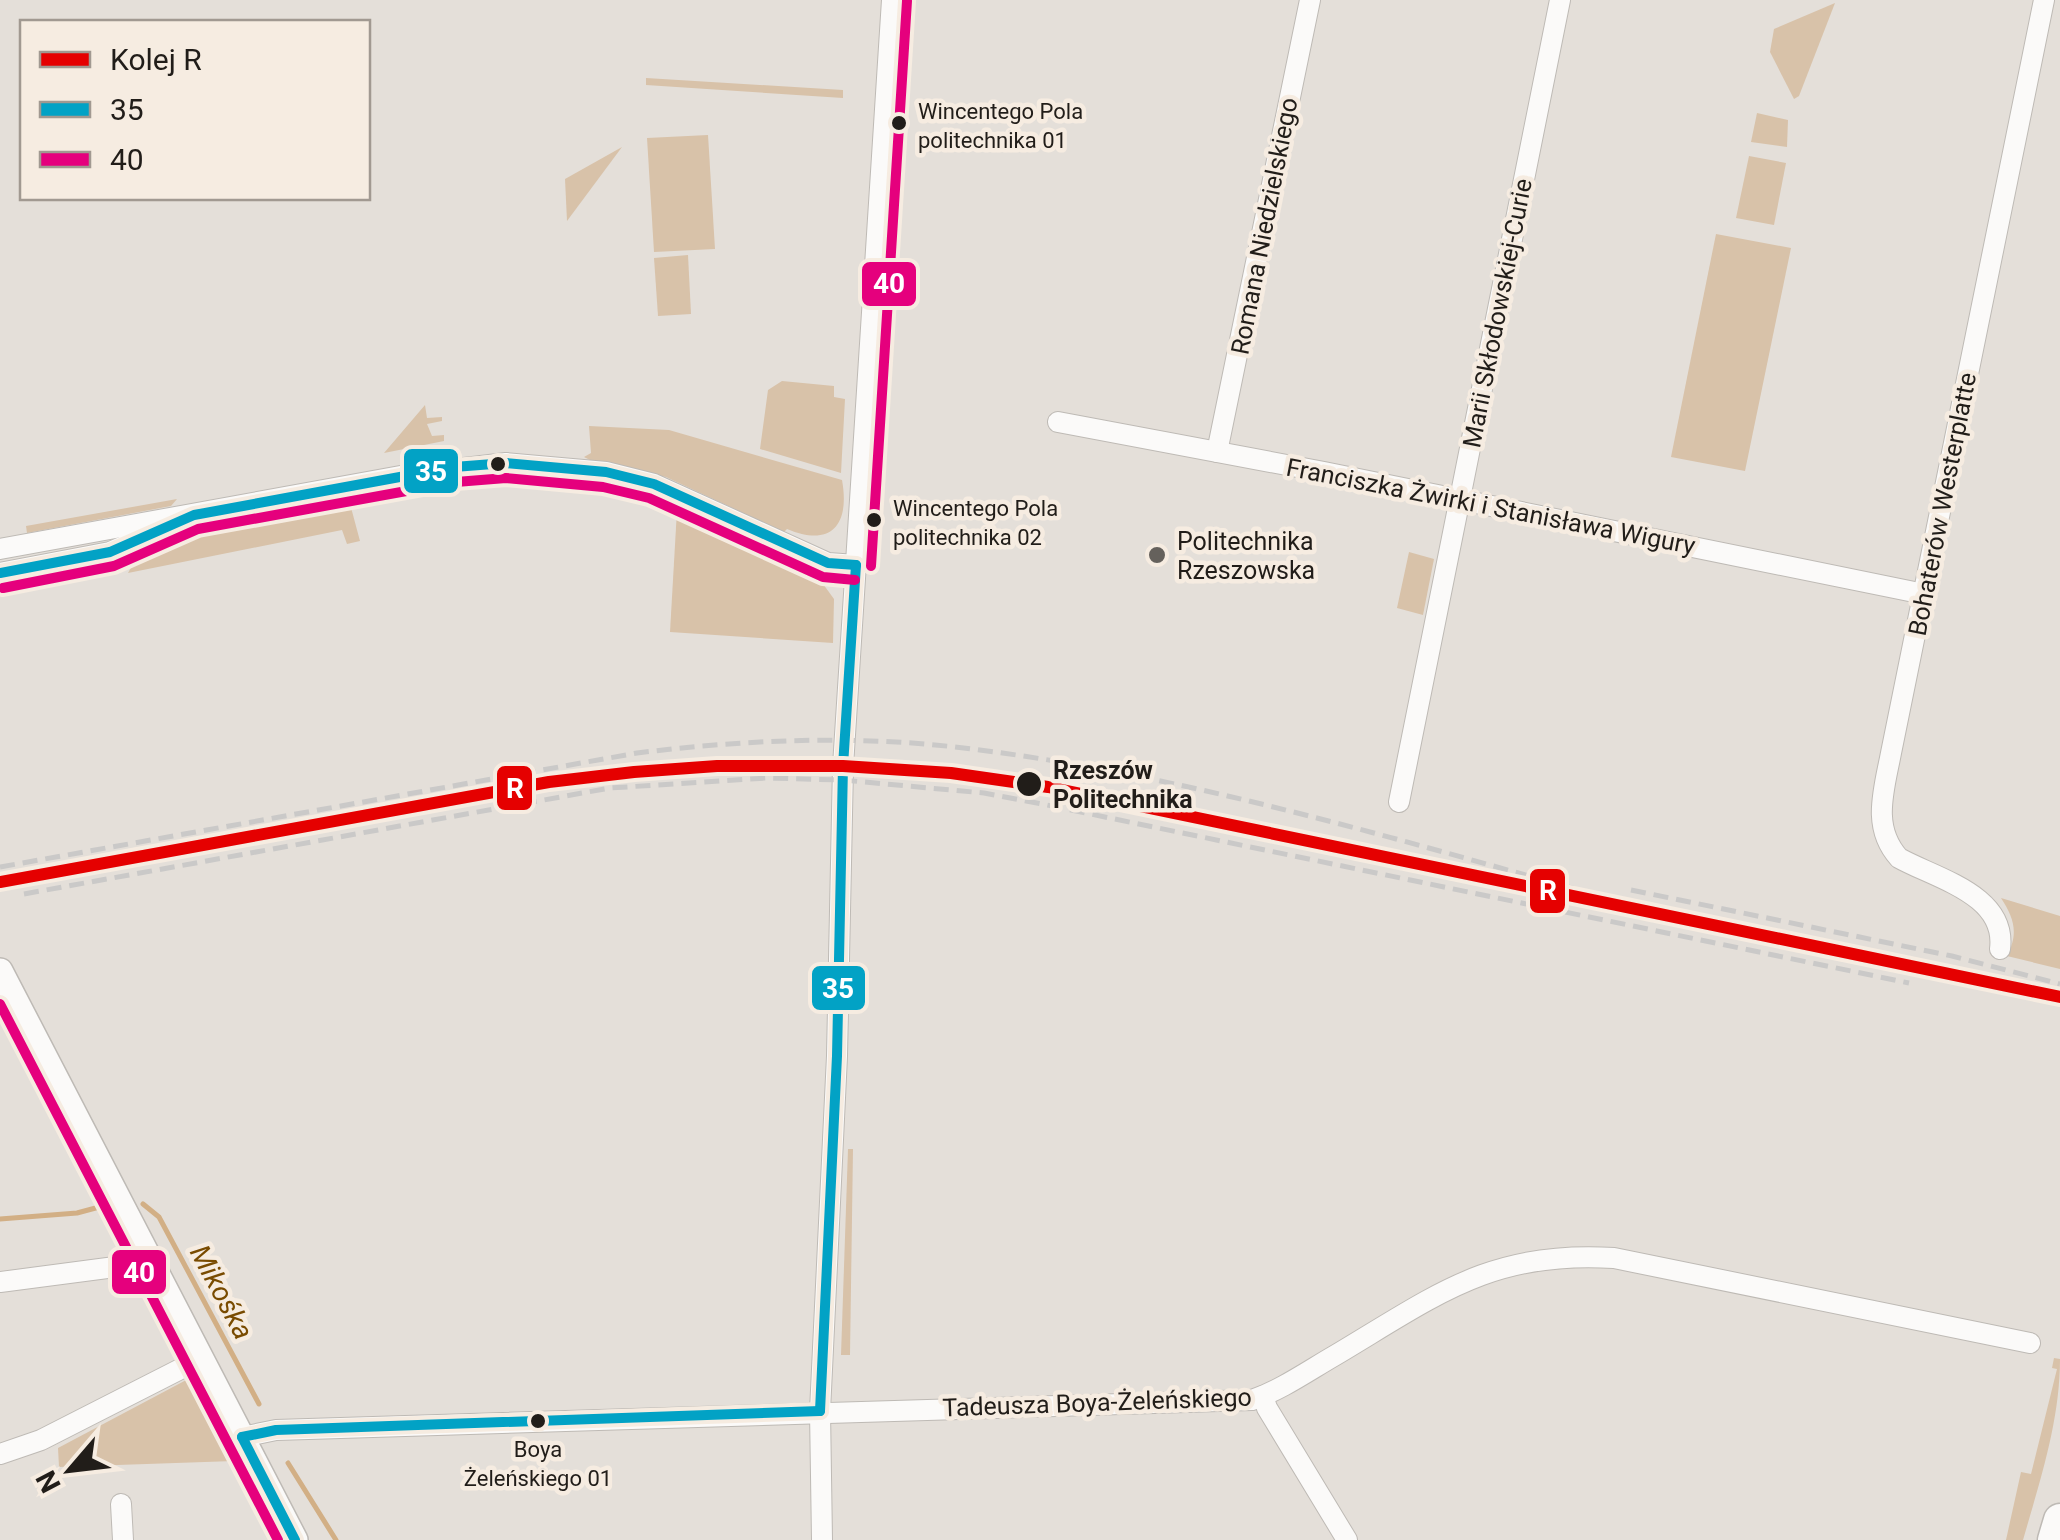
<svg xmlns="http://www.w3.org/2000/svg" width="2060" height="1540" viewBox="0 0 2060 1540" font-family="Roboto,sans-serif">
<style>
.green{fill:#d8c2a9}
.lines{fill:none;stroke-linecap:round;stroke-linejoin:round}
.stream{stroke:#d2af85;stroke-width:5}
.minor-casing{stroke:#bebab5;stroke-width:22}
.tertiary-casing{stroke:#bebab5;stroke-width:28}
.primary-casing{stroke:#bebab5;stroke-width:35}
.minor{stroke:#fbfaf9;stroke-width:20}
.tertiary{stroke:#fbfaf9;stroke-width:25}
.primary{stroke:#fbfaf9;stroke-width:32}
.rail{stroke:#cac9c8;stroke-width:5;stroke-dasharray:15 8;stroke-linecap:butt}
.bus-1-casing{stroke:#f6ece1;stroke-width:18}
.bus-2-casing{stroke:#f6ece1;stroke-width:18}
.bus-1{stroke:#02a2c5;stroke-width:10}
.bus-2{stroke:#e5007d;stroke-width:10}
.rail-1-casing{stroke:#f6ece1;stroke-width:20}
.rail-1{stroke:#e50000;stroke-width:12}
.bus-dot{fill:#211d19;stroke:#f6ece1;stroke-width:4}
.poi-dot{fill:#65615c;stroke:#f6ece1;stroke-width:4}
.labels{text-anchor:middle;stroke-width:9;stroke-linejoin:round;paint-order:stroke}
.bus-label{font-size:22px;fill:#211d19;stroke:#f6ece1;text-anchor:start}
.street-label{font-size:25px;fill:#211d19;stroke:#f6ece1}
.poi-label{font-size:25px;fill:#211d19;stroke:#f6ece1;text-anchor:start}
.stop-label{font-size:25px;font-weight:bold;fill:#211d19;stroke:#f6ece1;text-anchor:start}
.water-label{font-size:28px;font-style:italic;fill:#794b00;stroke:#f6ece1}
.line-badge{stroke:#f6ece1;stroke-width:4}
.badge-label{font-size:28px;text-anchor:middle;font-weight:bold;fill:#fff}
</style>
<rect width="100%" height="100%" fill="#e4dfd9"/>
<!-- green -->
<g class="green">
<path d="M 1835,3 L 1799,96 L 1794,99 L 1770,52 L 1774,29 Z"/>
<path d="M 646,78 L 843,90 L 843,98 L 646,85 Z"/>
<path d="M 1757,113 L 1788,120 L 1787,147 L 1751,142 Z"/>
<path d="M 708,135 L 715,249 L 654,252 L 647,138 Z"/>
<path d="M 622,147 L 567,221 L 565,179 Z"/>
<path d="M 1749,156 L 1786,163 L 1774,225 L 1736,218 Z"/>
<path d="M 1716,234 L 1791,248 L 1745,471 L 1671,457 Z"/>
<path d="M 688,255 L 691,314 L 658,316 L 654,258 Z"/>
<path d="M 782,381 L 834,386 L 834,397 L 845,399 L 841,473 L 760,449 L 768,390 Z"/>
<path d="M 425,405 L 427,418 L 442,417 L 442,421 L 427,424 L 432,436 L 444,435 L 444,441 L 384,453 Z"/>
<path d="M 589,426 L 669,430 L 842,480 C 850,524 832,548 787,529 L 784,532 L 666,477 L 590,460 L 584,457 L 591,453 Z"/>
<path d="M 177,499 L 171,506 L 27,533 L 26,526 Z"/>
<path d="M 349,500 L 360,541 L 347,544 L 342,530 L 128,573 L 134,562 L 222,523 Z"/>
<path d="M 677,510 L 696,516 L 818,577 L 834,599 L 833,643 L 670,632 Z"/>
<path d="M 1409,552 L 1434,559 L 1423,615 L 1397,608 Z"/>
<path d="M 2001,898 L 2060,916 L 2060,969 L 2007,956 C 2019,933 2014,918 2001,898 Z"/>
<path d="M 848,1149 L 853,1149 L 850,1355 L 841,1355 Z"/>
<path d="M 2054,1358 L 2060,1359 C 2060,1421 2040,1481 2023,1540 L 2006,1540 L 2021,1472 L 2031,1474 L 2057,1369 L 2052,1368 Z"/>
<path d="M 190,1378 L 234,1461 L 59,1467 L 58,1448 Z"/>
</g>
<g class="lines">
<!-- stream -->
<g class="stream">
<path d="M 143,1204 L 159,1217 L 259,1404"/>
<path d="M 0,1219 L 77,1213 L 103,1206"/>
<path d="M 288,1463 L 336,1540"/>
</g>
<!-- minor casing -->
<g class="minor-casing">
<g id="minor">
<path d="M 1058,422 L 1324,472 L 1924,594"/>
<path d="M 1217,452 L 1310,0"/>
<path d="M 0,549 L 406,475 L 506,463 L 606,472 L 654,484 L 828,563 L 856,565"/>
<path d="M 0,573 L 110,552 L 171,526"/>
<path d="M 1399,802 L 1560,0"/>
<path d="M 2000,949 C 2007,895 1937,879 1899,858 C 1871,827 1884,790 1891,753 L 2044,0"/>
<path d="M 0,1282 L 153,1262"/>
<path d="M 1263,1396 L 1267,1408 L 1347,1540"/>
<path d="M 242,1437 L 276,1430 L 1252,1400 C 1281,1390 1308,1371 1334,1356 C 1435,1296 1491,1250 1614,1258 L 2030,1343"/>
<path d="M 0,1454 L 41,1440 L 202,1358"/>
<path d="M 121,1504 L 123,1540"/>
<path d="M 822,1540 L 820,1411 L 837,1056 L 843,766 L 892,0"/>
</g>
</g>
<!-- tertiary casing -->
<g class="tertiary-casing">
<path id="tertiary" d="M 0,971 L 295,1540"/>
</g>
<!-- primary casing -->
<g class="primary-casing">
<path id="primary" d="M 2054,1540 L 2060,1520"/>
</g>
<!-- minor -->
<use href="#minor" class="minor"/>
<!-- tertiary -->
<use href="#tertiary" class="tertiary"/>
<!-- primary -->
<use href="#primary" class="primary"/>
<!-- rail -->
<g class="rail">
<path d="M 0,867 L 637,753 C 742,740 850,735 955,747 C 1201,775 1439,853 1677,917"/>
<path d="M 1631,890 L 1952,956 L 2060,984"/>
<path d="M 24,894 L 610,788 L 767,778 L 842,780 L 984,793 L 1042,804 L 1909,983"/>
</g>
<!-- bus-1 casing -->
<g class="bus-1-casing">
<g id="bus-1">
<path d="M 0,573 L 110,552 L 194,515 L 454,467 L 506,463 L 606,472 L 654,484 L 828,563 L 856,565"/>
<path d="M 820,1411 L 837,1056 L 843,766 L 856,565"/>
<path d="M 242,1437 L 276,1430 L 820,1411"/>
<path d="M 242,1437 L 295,1540"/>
</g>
</g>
<!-- bus-2 casing -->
<g class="bus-2-casing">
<g id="bus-2">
<path d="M 871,566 L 907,1"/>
<path d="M 3,588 L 114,566 L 198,529 L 456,482 L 506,478 L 603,487 L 649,498 L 823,577 L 855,580"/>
<path d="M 0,1004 L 278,1540"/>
</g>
</g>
<!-- bus-1 -->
<use href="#bus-1" class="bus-1"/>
<!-- bus-2 -->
<use href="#bus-2" class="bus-2"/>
<!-- rail-1 casing -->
<g class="rail-1-casing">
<path id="rail-1" d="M 0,882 L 549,782 L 634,772 L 717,766 L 843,766 L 951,773 L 1048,787 L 2060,997"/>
</g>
<!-- rail-1 -->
<use href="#rail-1" class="rail-1"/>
</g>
<!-- markers -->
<g class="bus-dot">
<circle cx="899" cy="123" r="9"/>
<circle cx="498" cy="464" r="9"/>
<circle cx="874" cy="520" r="9"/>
<circle cx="1029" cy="784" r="14"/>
<circle cx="538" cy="1421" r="9"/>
</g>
<circle class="poi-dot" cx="1157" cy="555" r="10"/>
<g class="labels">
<!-- bus labels -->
<g class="bus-label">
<text x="918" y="119">Wincentego Pola<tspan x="918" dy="29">politechnika 01</tspan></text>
<text x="893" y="516">Wincentego Pola<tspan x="893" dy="29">politechnika 02</tspan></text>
<text x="538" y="1457" text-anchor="middle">Boya<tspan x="538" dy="29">Żeleńskiego 01</tspan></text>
</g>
<!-- street labels -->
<g class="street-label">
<text transform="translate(1264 226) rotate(-79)" y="9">Romana Niedzielskiego</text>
<text transform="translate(1497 313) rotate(-79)" y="9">Marii Skłodowskiej-Curie</text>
<text transform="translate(1942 504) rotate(-79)" y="9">Bohaterów Westerplatte</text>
<text transform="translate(1491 506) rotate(11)" y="9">Franciszka Żwirki i Stanisława Wigury</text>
<text transform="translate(1097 1402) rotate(-2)" y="9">Tadeusza Boya-Żeleńskiego</text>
</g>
<!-- poi labels -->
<g class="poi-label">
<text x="1177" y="550">Politechnika<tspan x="1177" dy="29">Rzeszowska</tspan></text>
</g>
<!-- stop labels -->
<g class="stop-label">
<text x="1053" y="779">Rzeszów<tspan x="1053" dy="29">Politechnika</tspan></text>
</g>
<!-- water labels -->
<g class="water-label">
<text transform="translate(222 1292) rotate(62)" y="10">Mikośka</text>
</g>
</g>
<g class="line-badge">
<rect x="860" y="260" width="58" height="48" rx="10" fill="#e5007d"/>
<rect x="402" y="447" width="58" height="48" rx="10" fill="#02a2c5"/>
<rect x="495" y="764" width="39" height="48" rx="10" fill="#e50000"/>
<rect x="1528" y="867" width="39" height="48" rx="10" fill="#e50000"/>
<rect x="810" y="964" width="57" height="48" rx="10" fill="#02a2c5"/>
<rect x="110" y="1248" width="58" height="48" rx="10" fill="#e5007d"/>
</g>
<g class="badge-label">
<text x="889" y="293">40</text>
<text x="431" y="481">35</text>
<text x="515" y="798">R</text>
<text x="1548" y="900">R</text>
<text x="838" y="998">35</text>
<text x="139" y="1282">40</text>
</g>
<!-- legend -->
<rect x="20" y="20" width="350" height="180" fill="#f6ece1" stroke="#a19991" stroke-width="2.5"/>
<rect x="40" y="52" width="50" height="15" fill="#e50000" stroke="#a19991" stroke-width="2.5"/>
<text x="110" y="70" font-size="30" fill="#211d19">Kolej R</text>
<rect x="40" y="102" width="50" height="15" fill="#02a2c5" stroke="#a19991" stroke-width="2.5"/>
<text x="110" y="120" font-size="30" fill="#211d19">35</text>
<rect x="40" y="152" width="50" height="15" fill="#e5007d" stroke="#a19991" stroke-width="2.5"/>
<text x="110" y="170" font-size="30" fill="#211d19">40</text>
<!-- north arrow -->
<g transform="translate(70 1470) rotate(242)" stroke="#f6ece1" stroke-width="8" paint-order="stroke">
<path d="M0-8L18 38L0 25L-18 38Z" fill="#211d19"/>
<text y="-15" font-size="28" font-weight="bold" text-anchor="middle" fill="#211d19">N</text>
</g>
</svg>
